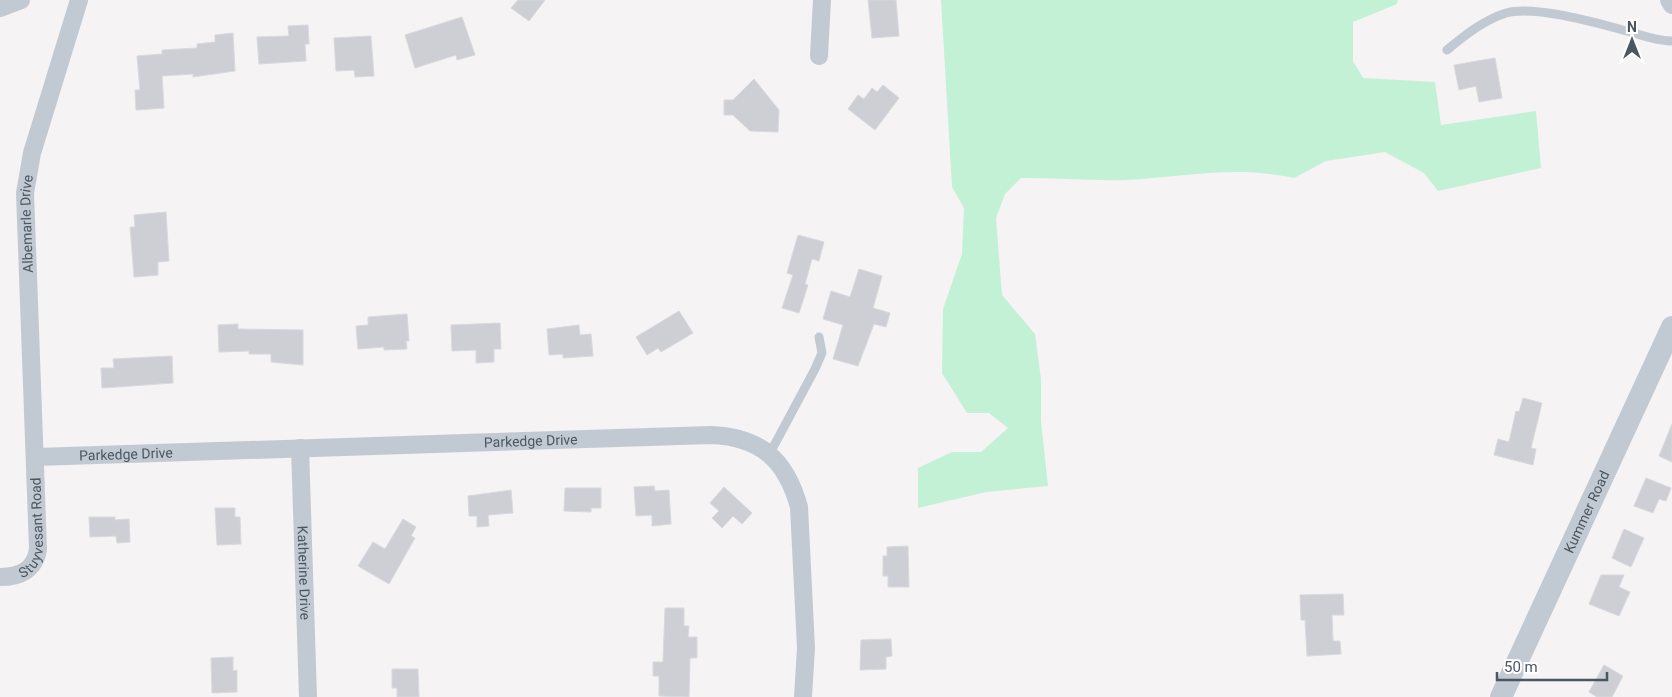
<svg xmlns="http://www.w3.org/2000/svg" width="1672" height="697" viewBox="0 0 1672 697" font-family="Roboto,sans-serif">
<style>
.green{fill:#c3f1d5}
.building{fill:#cdcfd5;stroke:#d7d9de}
.lines{fill:none;stroke-linecap:round;stroke-linejoin:round}
.service{stroke:#c1cad2;stroke-width:9}
.minor{stroke:#c1cad2;stroke-width:18}
.tertiary{stroke:#c1cad2;stroke-width:22}
.labels{text-anchor:middle;stroke-width:4;stroke-linejoin:round;paint-order:stroke}
.street-label{font-size:14px;fill:#4a5661;stroke:#fff}
</style>
<rect width="100%" height="100%" fill="#f5f3f3"/>
<!-- green -->
<path class="green" d="M 941,0 L 1398,0 L 1397,4 L 1353,22 L 1353,61 L 1363,78 L 1435,82 L 1441,125 L 1536,111 L 1541,168 L 1438,191 L 1424,173 L 1385,152 L 1326,161 L 1294,178 C 1234,165 1186,177 1127,180 C 1092,181 1056,178 1021,178 L 1005,194 L 996,218 L 1002,295 L 1035,334 L 1041,379 L 1041,421 L 1048,486 L 986,492 L 918,508 L 918,468 L 952,452 L 981,452 L 1008,428 L 989,413 L 967,413 L 942,373 L 943,309 L 962,254 L 964,208 L 952,187 Z"/>
<!-- building -->
<g class="building">
<path d="M 518,0 L 545,0 L 529,21 L 511,8 Z"/>
<path d="M 868,0 L 896,0 L 899,36 L 872,38 Z"/>
<path d="M 462,17 L 475,55 L 457,60 L 456,55 L 415,68 L 405,35 Z"/>
<path d="M 308,25 L 309,44 L 305,44 L 306,61 L 259,64 L 257,37 L 289,36 L 288,26 Z"/>
<path d="M 233,33 L 235,71 L 193,77 L 193,74 L 162,76 L 164,108 L 136,110 L 135,90 L 140,90 L 137,56 L 162,54 L 162,50 L 197,48 L 197,44 L 215,42 L 215,35 Z"/>
<path d="M 371,36 L 374,76 L 355,77 L 354,70 L 336,71 L 334,38 Z"/>
<path d="M 1495,58 L 1502,98 L 1479,102 L 1476,86 L 1459,90 L 1454,65 Z"/>
<path d="M 754,79 L 779,110 L 778,132 L 750,131 L 733,115 L 724,115 L 724,100 L 733,100 Z"/>
<path d="M 883,85 L 899,98 L 875,130 L 848,109 L 858,95 L 864,99 L 872,88 L 877,92 Z"/>
<path d="M 166,212 L 169,261 L 158,262 L 158,275 L 134,277 L 130,227 L 135,227 L 134,215 Z"/>
<path d="M 798,235 L 824,242 L 819,261 L 812,259 L 805,284 L 808,285 L 799,313 L 782,308 L 793,275 L 787,273 Z"/>
<path d="M 859,269 L 882,276 L 873,308 L 890,313 L 886,327 L 874,324 L 858,366 L 833,359 L 843,325 L 823,319 L 831,291 L 850,297 Z"/>
<path d="M 679,311 L 693,333 L 661,352 L 658,348 L 647,355 L 636,337 Z"/>
<path d="M 407,314 L 409,341 L 406,341 L 407,349 L 384,350 L 384,347 L 358,349 L 356,326 L 368,325 L 368,317 Z"/>
<path d="M 500,323 L 501,349 L 494,349 L 494,362 L 476,363 L 476,350 L 452,351 L 451,325 Z"/>
<path d="M 238,324 L 238,329 L 303,330 L 303,365 L 271,362 L 271,354 L 249,354 L 249,351 L 219,352 L 218,325 Z"/>
<path d="M 579,325 L 580,335 L 591,334 L 593,356 L 563,358 L 563,354 L 549,355 L 547,329 Z"/>
<path d="M 172,356 L 173,383 L 102,388 L 101,368 L 114,368 L 113,359 Z"/>
<path d="M 1523,398 L 1542,403 L 1531,448 L 1536,449 L 1533,465 L 1494,455 L 1498,439 L 1509,442 L 1516,411 L 1519,412 Z"/>
<path d="M 1672,424 L 1672,462 L 1659,456 Z"/>
<path d="M 1646,478 L 1671,488 L 1666,501 L 1659,499 L 1653,513 L 1634,506 Z"/>
<path d="M 654,486 L 655,491 L 669,490 L 671,524 L 652,526 L 652,515 L 636,516 L 634,487 Z"/>
<path d="M 724,487 L 752,513 L 742,524 L 733,516 L 722,528 L 712,518 L 719,511 L 710,503 Z"/>
<path d="M 565,488 L 601,488 L 601,508 L 591,508 L 591,512 L 564,511 Z"/>
<path d="M 511,490 L 513,513 L 488,515 L 489,526 L 477,527 L 477,516 L 469,516 L 468,496 Z"/>
<path d="M 215,508 L 235,508 L 235,517 L 240,517 L 241,544 L 217,545 Z"/>
<path d="M 89,517 L 115,517 L 115,520 L 129,519 L 130,542 L 117,543 L 116,536 L 90,537 Z"/>
<path d="M 403,519 L 416,527 L 411,536 L 415,538 L 389,584 L 358,566 L 373,542 L 385,549 Z"/>
<path d="M 1624,529 L 1644,538 L 1631,567 L 1612,558 Z"/>
<path d="M 908,546 L 909,587 L 888,587 L 888,576 L 883,576 L 883,556 L 887,556 L 887,547 Z"/>
<path d="M 1601,575 L 1624,575 L 1619,587 L 1630,592 L 1619,616 L 1589,604 Z"/>
<path d="M 1343,594 L 1344,615 L 1332,615 L 1333,641 L 1340,641 L 1341,654 L 1307,656 L 1305,620 L 1301,620 L 1300,595 Z"/>
<path d="M 665,608 L 684,608 L 684,626 L 689,626 L 688,637 L 697,637 L 697,658 L 690,658 L 689,697 L 659,696 L 659,676 L 653,676 L 653,662 L 663,662 Z"/>
<path d="M 891,639 L 892,656 L 886,657 L 886,669 L 860,670 L 861,640 Z"/>
<path d="M 233,657 L 233,671 L 237,670 L 237,692 L 212,693 L 211,658 Z"/>
<path d="M 1604,665 L 1623,676 L 1612,697 L 1597,697 L 1589,692 Z"/>
<path d="M 392,669 L 418,669 L 419,697 L 397,697 L 397,688 L 392,688 Z"/>
</g>
<g class="lines">
<!-- service -->
<g class="service">
<path d="M 1447,50 C 1465,35 1484,20 1506,13 C 1533,5 1594,22 1623,30 C 1639,34 1656,41 1672,41"/>
<path d="M 769,455 L 815,369 L 822,353 L 819,337"/>
</g>
<!-- minor -->
<g class="minor">
<path d="M 1669,0 L 1672,5"/>
<path d="M 0,8 L 21,0"/>
<path d="M 819,56 L 822,0"/>
<path id="s1" d="M 300,448 L 308,697"/>
<path id="s2" d="M 36,457 L 711,435 C 761,437 786,460 799,507 L 806,648 L 803,697"/>
<path id="s3" d="M 0,577 C 20,577 35,570 38,549 L 25,193 L 32,153 L 79,0"/>
</g>
<!-- tertiary -->
<path class="tertiary" id="s4" d="M 1501,697 L 1672,327"/>
</g>
<g class="labels">
<!-- street labels -->
<g class="street-label">
<text dy="5" stroke="none"><textPath href="#s3" startOffset="378">Albemarle Drive</textPath></text>
<text dy="5" stroke="none"><textPath href="#s2" startOffset="495">Parkedge Drive</textPath></text>
<text dy="5" stroke="none"><textPath href="#s2" startOffset="90">Parkedge Drive</textPath></text>
<text dy="5" stroke="none"><textPath href="#s4" startOffset="204">Kummer Road</textPath></text>
<text dy="5" stroke="none"><textPath href="#s3" startOffset="72">Stuyvesant Road</textPath></text>
<text dy="5" stroke="none"><textPath href="#s1" startOffset="125">Katherine Drive</textPath></text>
</g>
</g>
<!-- north arrow -->
<g transform="translate(1632 40)" stroke="#ffffff" stroke-width="4" paint-order="stroke">
<path d="M0-4L9 19L0 12L-9 19Z" fill="#4a5661"/>
<text y="-8" font-size="14" font-weight="bold" text-anchor="middle" fill="#4a5661">N</text>
</g>
<!-- scale -->
<path d="M1497 672v8h110v-8" fill="none" stroke="#4a5661" stroke-width="2.5"/>
<text x="1504" y="672" font-size="15" fill="#4a5661" stroke="#ffffff" stroke-width="4" paint-order="stroke">50 m</text>
</svg>
